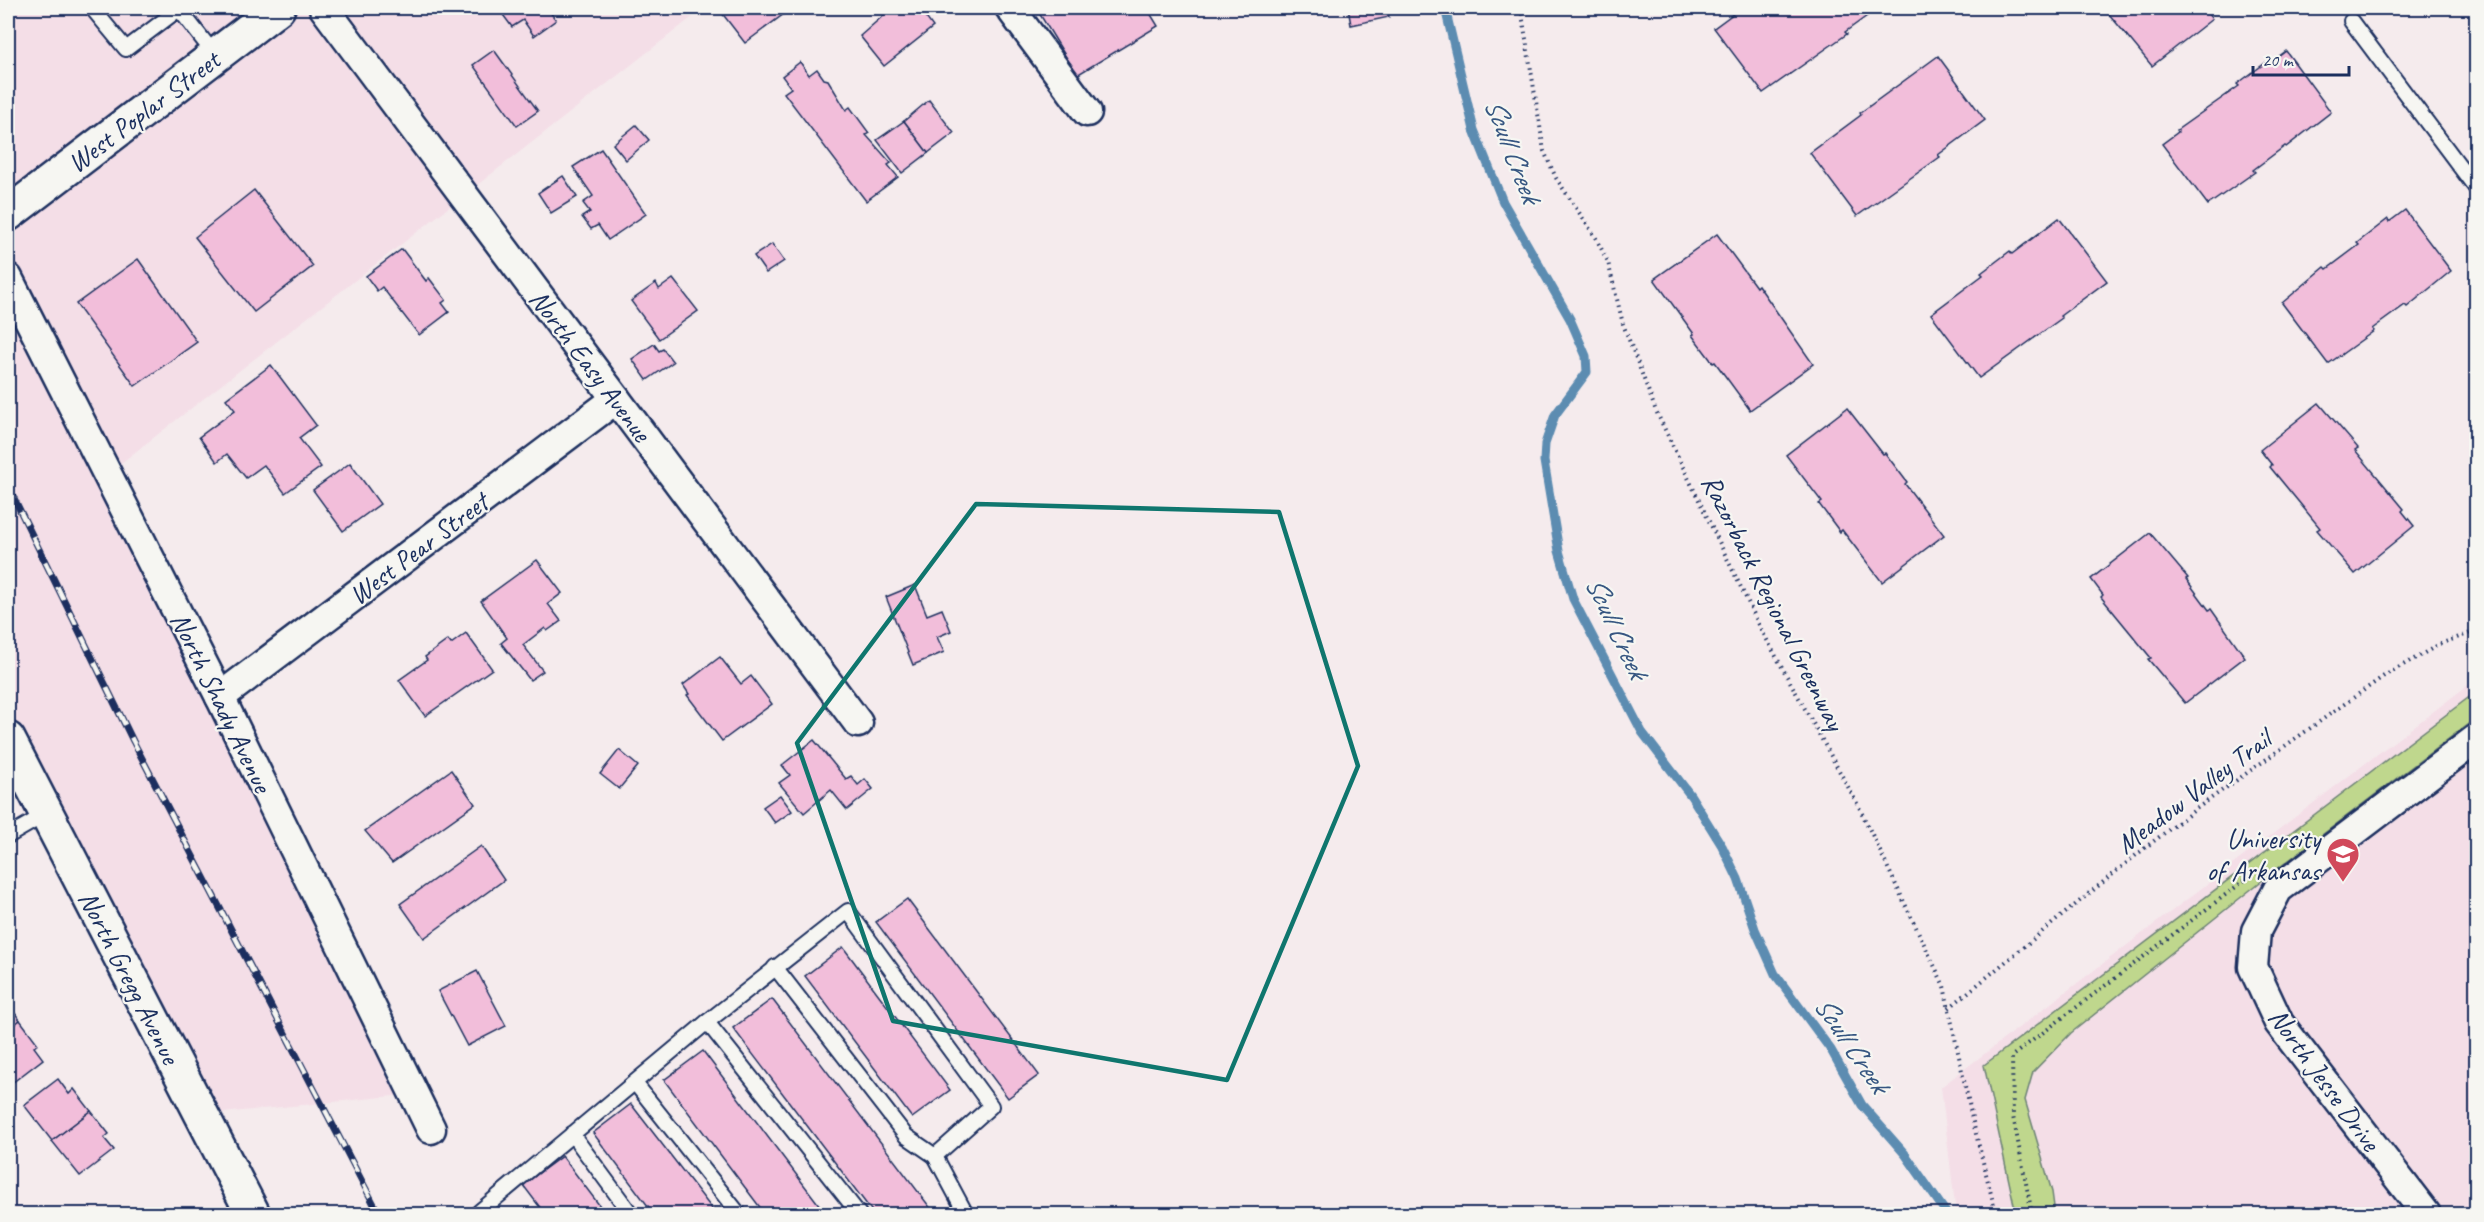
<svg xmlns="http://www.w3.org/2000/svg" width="2484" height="1222" viewBox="0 0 2484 1222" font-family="Caveat,sans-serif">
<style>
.built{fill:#f4dee7}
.pitch{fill:#bfd78d;stroke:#6d8376;stroke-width:1.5}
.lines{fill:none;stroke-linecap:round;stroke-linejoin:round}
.stream{stroke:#5c8cb1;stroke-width:9}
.building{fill:#f2beda;stroke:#1b2f5e;stroke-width:1.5}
.service-casing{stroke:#1b2f5e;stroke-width:18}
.minor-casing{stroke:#1b2f5e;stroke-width:33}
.tertiary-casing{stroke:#1b2f5e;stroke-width:38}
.secondary-casing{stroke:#1b2f5e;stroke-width:38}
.path{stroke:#1b2f5e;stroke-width:4;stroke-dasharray:1.5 4.5;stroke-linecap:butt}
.service{stroke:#f6f6f2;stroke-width:14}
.minor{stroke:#f6f6f2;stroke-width:28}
.tertiary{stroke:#f6f6f2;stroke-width:33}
.secondary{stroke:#f6f6f2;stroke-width:33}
.rail-casing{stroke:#1b2f5e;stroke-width:7}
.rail{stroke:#f6f6f2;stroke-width:4.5;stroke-dasharray:14;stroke-linecap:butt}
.marked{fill:none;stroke:#0f766e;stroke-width:4.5;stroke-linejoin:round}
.labels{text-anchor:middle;stroke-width:4.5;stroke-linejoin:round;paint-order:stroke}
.street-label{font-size:28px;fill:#1b2f5e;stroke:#f6f6f2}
.poi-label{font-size:28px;fill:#1b2f5e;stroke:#f6f6f2;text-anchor:end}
.water-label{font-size:30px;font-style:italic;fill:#365681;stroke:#f6f6f2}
</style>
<rect width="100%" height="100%" fill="#f5ebed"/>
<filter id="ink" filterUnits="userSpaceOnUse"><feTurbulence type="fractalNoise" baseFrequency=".0167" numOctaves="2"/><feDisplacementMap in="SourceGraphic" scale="12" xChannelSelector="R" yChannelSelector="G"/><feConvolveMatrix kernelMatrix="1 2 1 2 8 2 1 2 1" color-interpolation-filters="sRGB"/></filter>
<g filter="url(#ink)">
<!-- built -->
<g class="built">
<path d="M 8,8 L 704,8 L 107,474 L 414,1094 L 201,1115 L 8,739 Z"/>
<path d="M 2476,679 L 2476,1214 L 1956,1214 L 1941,1087 Z"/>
</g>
<!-- pitch -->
<path class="pitch" d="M 2476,692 L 2476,718 L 2264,879 L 2071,1033 L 2033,1072 L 2025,1100 L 2052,1192 L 2055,1214 L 2016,1214 L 1984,1065 Z"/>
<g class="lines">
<!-- stream -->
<path class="stream" d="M 1445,8 L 1474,130 L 1503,202 L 1570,319 L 1586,356 L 1587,372 L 1555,415 L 1545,444 L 1544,461 L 1559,551 L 1573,599 L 1642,732 L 1691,796 L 1722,846 L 1738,879 L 1755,929 L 1775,974 L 1831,1050 L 1862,1105 L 1905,1154 L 1947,1214"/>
</g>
<!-- building -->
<g class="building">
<path d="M 498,8 L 547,8 L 556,20 L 534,36 L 523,20 L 512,27 Z"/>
<path d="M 718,8 L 792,8 L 745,43 Z"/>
<path d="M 892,8 L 925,8 L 928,12 L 924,15 L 933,27 L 884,66 L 860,36 Z"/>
<path d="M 1036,8 L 1147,8 L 1158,26 L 1077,75 Z"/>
<path d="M 1348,8 L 1387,8 L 1389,17 L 1351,25 Z"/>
<path d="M 1741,8 L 1743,11 L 1748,8 L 1878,8 L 1845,32 L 1847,34 L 1763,93 L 1714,28 Z"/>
<path d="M 2104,8 L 2203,8 L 2212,19 L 2152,66 Z"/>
<path d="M 494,50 L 538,111 L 517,126 L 473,65 Z"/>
<path d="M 2286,51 L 2331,112 L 2286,147 L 2285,146 L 2253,170 L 2255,172 L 2208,205 L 2162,144 L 2178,132 L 2177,130 L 2239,86 L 2237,84 L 2268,61 L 2270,63 Z"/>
<path d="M 1938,56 L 1985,120 L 1938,155 L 1940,157 L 1857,216 L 1810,153 L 1861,115 L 1860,113 Z"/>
<path d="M 800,62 L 809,75 L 817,69 L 824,79 L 828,80 L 846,110 L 850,107 L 869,133 L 866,135 L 891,163 L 888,165 L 898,177 L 866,201 L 784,93 L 791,88 L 782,76 Z"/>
<path d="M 929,100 L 954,133 L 928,153 L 904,121 Z"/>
<path d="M 904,121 L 928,153 L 902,173 L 877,140 Z"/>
<path d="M 636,125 L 649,140 L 626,160 L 613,144 Z"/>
<path d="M 601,149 L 646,214 L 608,240 L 598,225 L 591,229 L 582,217 L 590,212 L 583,203 L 593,196 L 573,167 Z"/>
<path d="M 563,176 L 577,197 L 551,213 L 538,193 Z"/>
<path d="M 254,190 L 313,266 L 254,312 L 195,237 Z"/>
<path d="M 2405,210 L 2451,271 L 2407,307 L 2405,305 L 2372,329 L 2374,331 L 2328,364 L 2282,303 L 2325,267 L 2327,269 L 2359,245 L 2357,243 L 2388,219 L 2389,222 Z"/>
<path d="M 2059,218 L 2107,281 L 2060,316 L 2062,318 L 1979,378 L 1931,314 L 1983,275 L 1981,273 L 2010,251 L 2012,254 Z"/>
<path d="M 1717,234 L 1756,287 L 1758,285 L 1813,364 L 1750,410 L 1715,362 L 1713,363 L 1692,335 L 1694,334 L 1654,279 Z"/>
<path d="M 772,244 L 784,261 L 766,273 L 754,256 Z"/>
<path d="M 402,249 L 426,281 L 429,278 L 446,300 L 442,303 L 449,312 L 419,335 L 382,287 L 377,291 L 366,276 Z"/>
<path d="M 138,259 L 197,342 L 135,386 L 76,304 Z"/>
<path d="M 673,279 L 698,311 L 659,339 L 631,301 L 656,283 L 659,289 Z"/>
<path d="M 654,344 L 659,351 L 663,349 L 673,362 L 647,380 L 632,359 Z"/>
<path d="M 271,365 L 316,425 L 299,438 L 321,467 L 285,493 L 264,465 L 246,478 L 227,454 L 217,462 L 199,437 L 235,410 L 226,399 Z"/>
<path d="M 2319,403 L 2358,448 L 2355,450 L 2404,509 L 2402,511 L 2414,526 L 2355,574 L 2317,530 L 2320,528 L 2270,467 L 2272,465 L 2260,450 Z"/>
<path d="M 1847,408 L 1883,454 L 1885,453 L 1907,482 L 1905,484 L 1944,535 L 1882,582 L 1842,530 L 1840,532 L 1819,504 L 1822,502 L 1786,455 Z"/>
<path d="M 350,463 L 380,504 L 343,531 L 313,490 Z"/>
<path d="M 2150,533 L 2188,578 L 2186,579 L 2209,610 L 2211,609 L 2245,657 L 2185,703 L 2148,659 L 2151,658 L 2101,597 L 2103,595 L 2091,579 Z"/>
<path d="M 537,560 L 562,593 L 548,604 L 561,621 L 547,631 L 545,628 L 523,645 L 543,671 L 530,680 L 501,643 L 507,638 L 481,601 Z"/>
<path d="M 915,585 L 927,615 L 942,609 L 951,631 L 937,637 L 944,652 L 913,665 L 886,597 Z"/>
<path d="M 466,633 L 492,669 L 425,716 L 399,680 L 427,660 L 425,657 L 448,640 L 451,644 Z"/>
<path d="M 720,657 L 741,684 L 751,676 L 772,704 L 722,741 L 687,695 L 689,694 L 683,685 Z"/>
<path d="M 814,740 L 846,779 L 851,776 L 858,785 L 865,779 L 873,789 L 847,810 L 831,790 L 804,813 L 779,783 L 790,775 L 782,765 Z"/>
<path d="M 619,750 L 638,766 L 619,789 L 600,774 Z"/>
<path d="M 451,770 L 475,804 L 392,863 L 365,831 Z"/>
<path d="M 780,795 L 792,811 L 775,823 L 763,807 Z"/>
<path d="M 481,846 L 504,880 L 424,938 L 400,904 Z"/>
<path d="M 907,899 L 1039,1075 L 1008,1098 L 876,922 Z"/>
<path d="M 843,947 L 950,1090 L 912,1118 L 805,976 Z"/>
<path d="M 477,971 L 506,1026 L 467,1046 L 438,991 Z"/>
<path d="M 772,999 L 932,1210 L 926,1214 L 874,1214 L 733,1028 Z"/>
<path d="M 8,1004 L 20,1020 L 8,1030 Z"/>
<path d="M 20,1020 L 38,1044 L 34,1047 L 43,1059 L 8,1086 L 8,1030 Z"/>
<path d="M 703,1051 L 826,1214 L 765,1214 L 664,1080 Z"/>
<path d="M 58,1079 L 69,1094 L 74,1089 L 91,1111 L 52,1141 L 24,1105 Z"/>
<path d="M 631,1104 L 716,1214 L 654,1214 L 593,1133 Z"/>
<path d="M 91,1111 L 109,1134 L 104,1138 L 114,1150 L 80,1176 L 52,1141 Z"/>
<path d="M 562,1156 L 606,1214 L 545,1214 L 523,1185 Z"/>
</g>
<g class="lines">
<!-- service casing -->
<g class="service-casing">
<g id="service">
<path d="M 92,8 L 126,49 L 179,9 L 215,55"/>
<path d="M 2351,21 L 2476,188"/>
<path d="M 8,836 L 46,814"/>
<path d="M 775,967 L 906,1136 L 935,1156"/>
<path d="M 707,1022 L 859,1214"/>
<path d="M 635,1083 L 739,1214"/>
<path d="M 572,1134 L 631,1214"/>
<path d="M 480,1214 L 479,1212 L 707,1022 L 848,911 L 991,1106 L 935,1156 L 966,1214"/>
</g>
</g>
<!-- minor casing -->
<g class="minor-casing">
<g id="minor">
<path d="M 324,8 L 858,723"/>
<path d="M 1010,8 L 1087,112"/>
<path d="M 8,278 L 220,697 L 431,1129"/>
<path d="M 220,697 L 616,399"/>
<path d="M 2426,1214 L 2279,1023 L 2253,967 L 2256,931 L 2278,889 L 2476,739"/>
</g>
</g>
<!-- tertiary casing -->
<g class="tertiary-casing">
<path id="tertiary" d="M 8,214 L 278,8"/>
</g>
<!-- secondary casing -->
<g class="secondary-casing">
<path id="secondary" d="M 8,739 L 253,1214"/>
</g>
<!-- path -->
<g class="path">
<path d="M 1521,8 L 1544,151 L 1556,178 L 1596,238 L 1608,262 L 1623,324 L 1656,411 L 1761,629 L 1858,805 L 1944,986 L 1972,1118 L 1996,1214"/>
<path d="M 1949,1008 L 2146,847 L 2196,809 L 2384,676 L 2440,644 L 2476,631"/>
<path d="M 2032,1214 L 2013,1116 L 2012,1056 L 2249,877"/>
</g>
<!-- service -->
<use href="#service" class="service"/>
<!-- minor -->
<use href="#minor" class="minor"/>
<!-- tertiary -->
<use href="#tertiary" class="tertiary"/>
<!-- secondary -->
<use href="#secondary" class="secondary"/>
<!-- rail casing -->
<g class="rail-casing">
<path id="rail" d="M 8,486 L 133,741 L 379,1214"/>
</g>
<!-- rail -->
<use href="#rail" class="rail"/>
</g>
</g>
<!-- marked area -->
<path class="marked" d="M 976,504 L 1279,512 L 1358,766 L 1227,1080 L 893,1021 L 797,743 Z"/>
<!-- icons -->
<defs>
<g id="university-pin" transform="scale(1.725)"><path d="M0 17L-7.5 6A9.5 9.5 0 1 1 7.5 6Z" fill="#d1495b" stroke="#f6f6f2"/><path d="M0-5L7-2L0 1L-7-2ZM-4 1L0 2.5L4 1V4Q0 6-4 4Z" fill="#fff"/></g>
</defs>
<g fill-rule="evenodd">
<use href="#university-pin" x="2343" y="854"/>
</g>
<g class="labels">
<!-- street labels -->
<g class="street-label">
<text transform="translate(143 111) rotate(-37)" y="10">West Poplar Street</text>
<text transform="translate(591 365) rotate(53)" y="10">North Easy Avenue</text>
<text transform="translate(418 548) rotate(-37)" y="10">West Pear Street</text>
<text transform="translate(1774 602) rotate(63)" y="10">Razorback Regional Greenway</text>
<text transform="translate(222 702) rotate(64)" y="10">North Shady Avenue</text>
<text transform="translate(2193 791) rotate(-37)" y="10">Meadow Valley Trail</text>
<text transform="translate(130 977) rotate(63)" y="10">North Gregg Avenue</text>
<text transform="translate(2325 1079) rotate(54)" y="10">North Jesse Drive</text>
</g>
<!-- poi labels -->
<g class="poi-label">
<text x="2320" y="848">University<tspan x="2320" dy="32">of Arkansas</tspan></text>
</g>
<!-- water labels -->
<g class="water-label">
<text transform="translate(1513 150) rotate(69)" y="10">Scull Creek</text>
<text transform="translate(1617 627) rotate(65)" y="10">Scull Creek</text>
<text transform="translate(1852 1044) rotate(56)" y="10">Scull Creek</text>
</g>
</g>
<!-- margin -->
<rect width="2484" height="1222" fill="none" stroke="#f6f6f2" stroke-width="30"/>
<rect x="15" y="15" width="2454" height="1192" fill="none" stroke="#1b2f5e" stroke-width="2" filter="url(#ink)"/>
<!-- scale -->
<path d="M2253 66v9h96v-9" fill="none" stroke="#1b2f5e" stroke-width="3"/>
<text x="2262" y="66" font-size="18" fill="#1b2f5e" stroke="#f6f6f2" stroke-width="4.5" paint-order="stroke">20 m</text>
</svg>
